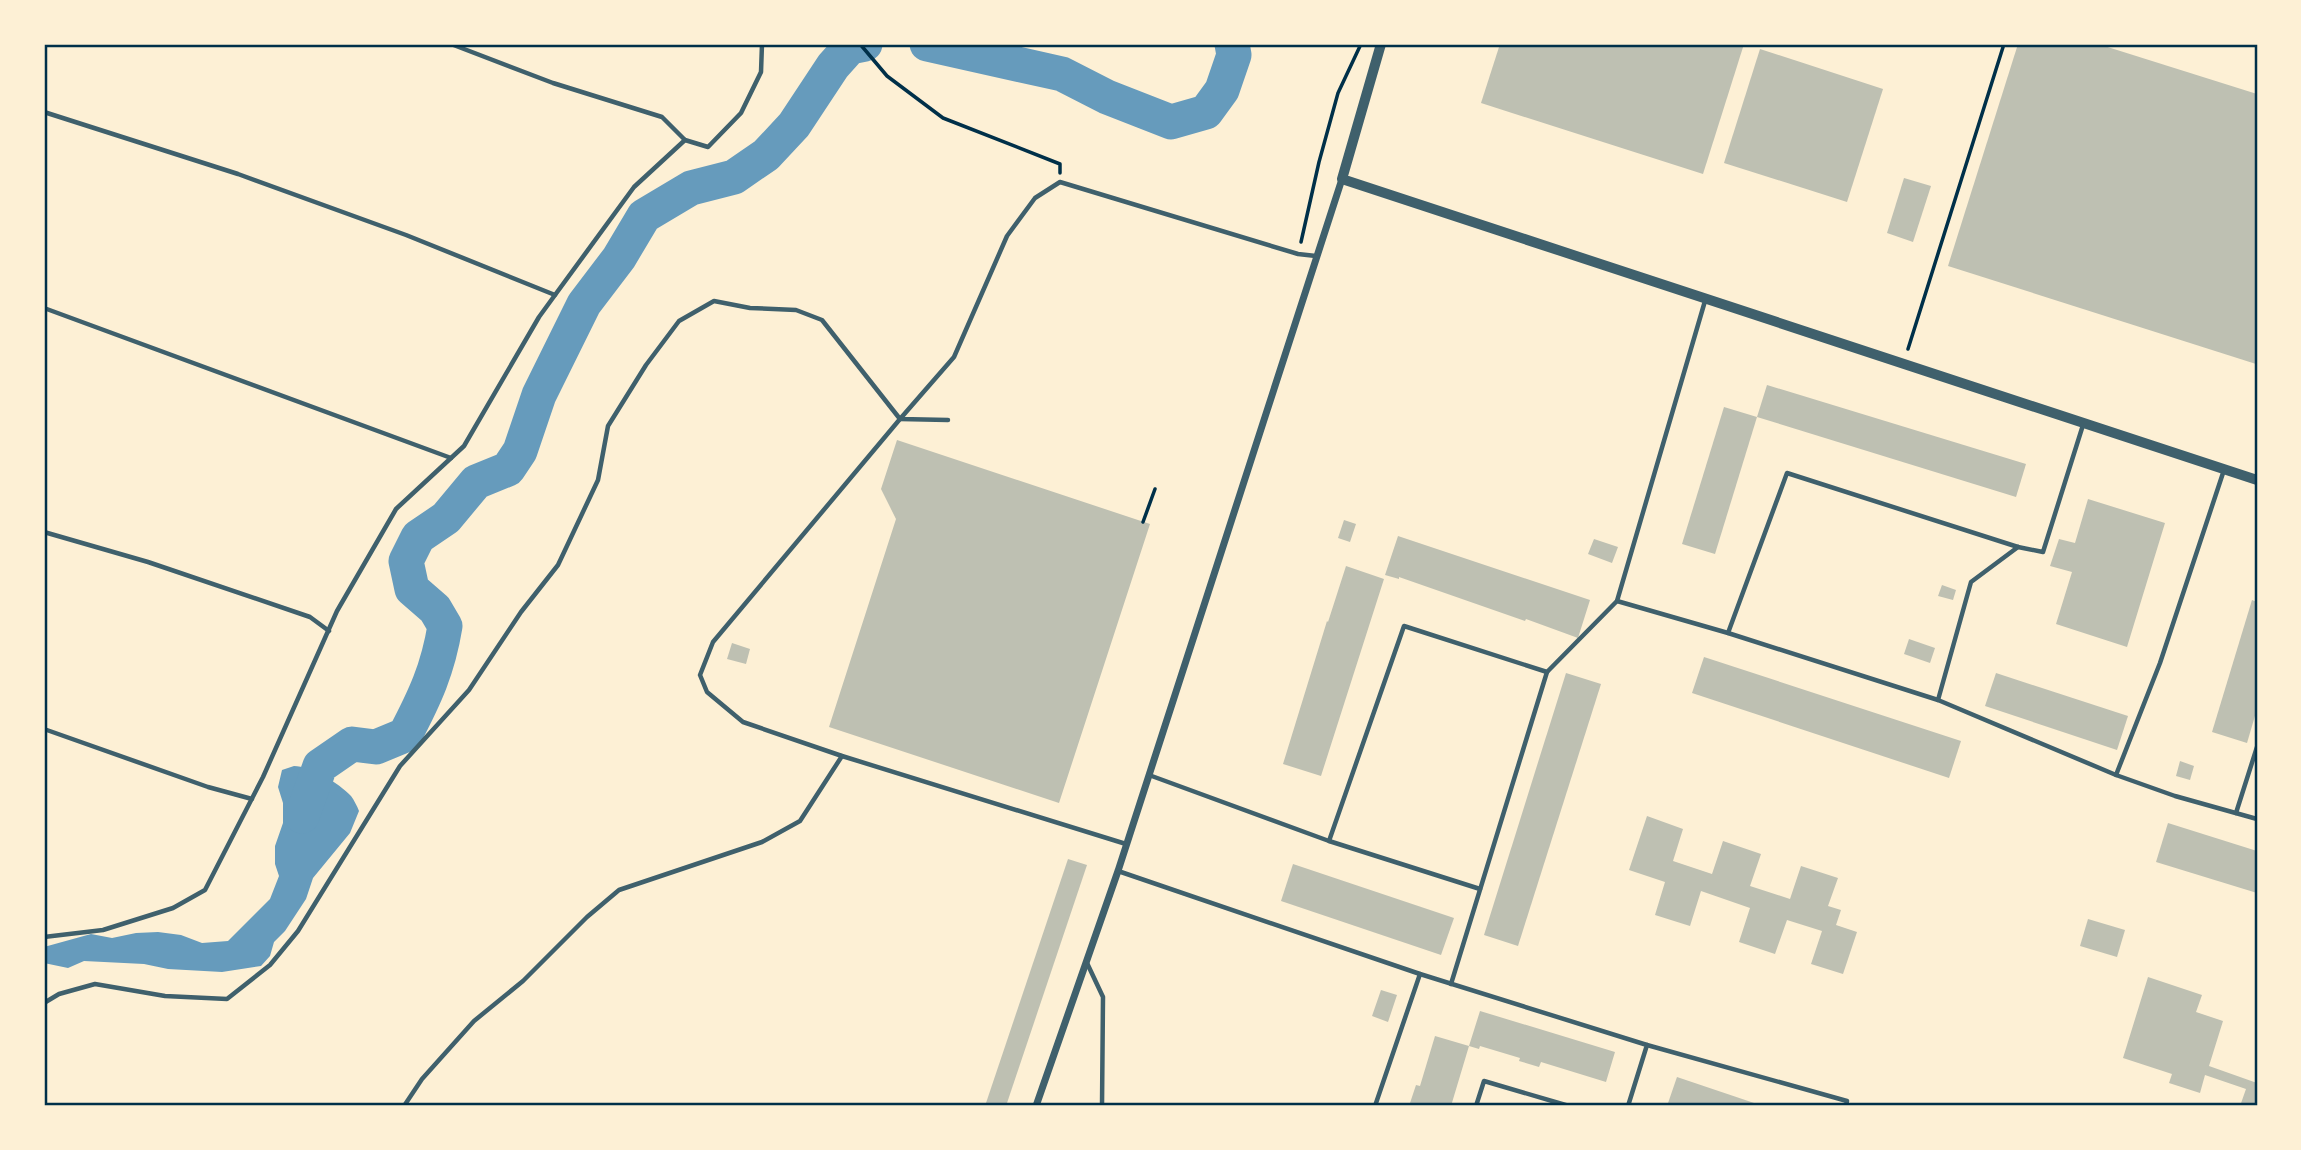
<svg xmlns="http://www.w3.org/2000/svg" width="2301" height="1150" viewBox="0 0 2301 1150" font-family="'Source Serif 4',serif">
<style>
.water{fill:#669bbc}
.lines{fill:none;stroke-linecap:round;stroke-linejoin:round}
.river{stroke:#669bbc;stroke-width:35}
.building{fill:#bec0b2}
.path{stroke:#003049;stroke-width:3.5}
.service{stroke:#3f606c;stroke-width:4.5}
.minor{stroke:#3f606c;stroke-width:7}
.tertiary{stroke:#3f606c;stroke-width:10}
.neatline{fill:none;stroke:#003049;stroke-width:2.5}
</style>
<rect width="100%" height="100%" fill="#fdf0d5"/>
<!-- water -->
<path class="water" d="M 294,766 C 310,766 339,783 351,796 C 354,800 357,806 359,811 L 350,833 L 313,878 L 306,899 L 285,931 L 274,942 L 270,956 L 261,966 L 222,972 L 168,969 L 144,964 L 84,961 L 68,968 L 44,963 L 44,947 L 91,934 L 112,938 L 136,933 L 158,932 L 181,935 L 202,943 L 228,941 L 270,899 L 279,876 L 275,864 L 275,846 L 283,823 L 283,803 L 278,787 L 282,770 Z"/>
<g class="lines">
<!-- river -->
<g class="river">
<path d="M 927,44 L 1062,74 L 1107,97 L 1171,122 L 1206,112 L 1222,90 L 1234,55 L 1232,44"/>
<path d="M 302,816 L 320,766 L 352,744 L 376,747 L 405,735 C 425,697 438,669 445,626 L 435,609 L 412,589 L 406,561 L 418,537 L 446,518 L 476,482 L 508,469 L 520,451 L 539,395 L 584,304 L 619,258 L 644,216 L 691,188 L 734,177 L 766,155 L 794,125 L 833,66 L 850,47 L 865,44"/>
</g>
</g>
<!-- building -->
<g class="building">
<path d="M 1500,44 L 1744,44 L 1703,174 L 1481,103 Z"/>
<path d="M 2018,44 L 2098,44 L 2257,94 L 2256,364 L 1948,266 Z"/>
<path d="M 1760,49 L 1883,89 L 1847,202 L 1724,163 Z"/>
<path d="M 1904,178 L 1931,186 L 1913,242 L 1887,233 Z"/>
<path d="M 1767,385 L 2026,464 L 2016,497 L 1757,417 Z"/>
<path d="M 1724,407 L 1757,417 L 1715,554 L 1682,544 Z"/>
<path d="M 897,440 L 1150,524 L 1059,803 L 829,727 L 896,519 L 881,489 Z"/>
<path d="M 2088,499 L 2165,523 L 2127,647 L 2056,624 L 2072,572 L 2050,566 L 2059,539 L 2075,543 Z"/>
<path d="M 1344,520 L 1356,524 L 1350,542 L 1338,538 Z"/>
<path d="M 1398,536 L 1590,600 L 1578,638 L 1526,619 L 1525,621 L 1399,577 L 1399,579 L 1385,575 Z"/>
<path d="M 1594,539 L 1618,547 L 1612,563 L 1588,554 Z"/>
<path d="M 1346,566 L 1384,579 L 1321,776 L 1283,764 L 1327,621 L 1328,622 Z"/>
<path d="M 1942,585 L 1956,590 L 1953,600 L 1938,596 Z"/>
<path d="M 2252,600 L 2257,602 L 2257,709 L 2247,743 L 2212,732 Z"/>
<path d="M 1909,639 L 1935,648 L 1930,663 L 1904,654 Z"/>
<path d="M 732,643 L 750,649 L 746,664 L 727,659 Z"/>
<path d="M 1704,657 L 1961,741 L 1949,778 L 1692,693 Z"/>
<path d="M 1566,673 L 1601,684 L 1518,946 L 1484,935 Z"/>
<path d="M 1996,673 L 2128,716 L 2117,750 L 1985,706 Z"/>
<path d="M 2180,761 L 2194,766 L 2190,780 L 2176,776 Z"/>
<path d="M 1647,816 L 1683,829 L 1673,861 L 1712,874 L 1723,841 L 1761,854 L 1750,886 L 1790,899 L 1801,866 L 1838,878 L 1828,906 L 1841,910 L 1836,925 L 1857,932 L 1843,974 L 1811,964 L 1822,931 L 1787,920 L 1775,954 L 1739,942 L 1750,908 L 1701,891 L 1690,926 L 1655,915 L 1665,882 L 1629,870 Z"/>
<path d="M 2168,823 L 2257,851 L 2257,893 L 2156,862 Z"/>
<path d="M 1068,859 L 1087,865 L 1006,1106 L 985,1106 Z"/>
<path d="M 1293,864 L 1454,918 L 1441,955 L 1281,901 Z"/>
<path d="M 2088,919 L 2125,930 L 2117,957 L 2080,946 Z"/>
<path d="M 2148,977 L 2202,995 L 2196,1012 L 2223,1021 L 2209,1066 L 2257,1083 L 2257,1106 L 2240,1106 L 2246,1089 L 2205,1075 L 2200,1093 L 2169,1083 L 2172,1074 L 2123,1058 Z"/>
<path d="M 1381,990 L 1397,995 L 1388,1022 L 1372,1016 Z"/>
<path d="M 1480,1011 L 1615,1052 L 1606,1082 L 1541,1062 L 1539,1067 L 1519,1061 L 1520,1058 L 1480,1046 L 1479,1049 L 1469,1046 Z"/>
<path d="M 1435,1036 L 1469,1046 L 1451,1106 L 1409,1106 L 1416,1085 L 1420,1086 Z"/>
<path d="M 1677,1077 L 1763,1106 L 1667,1106 Z"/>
</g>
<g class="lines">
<!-- path -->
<g class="path">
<path d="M 860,44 L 887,76 L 943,118 L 1060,164 L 1060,173"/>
<path d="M 1301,242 L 1319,162 L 1338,93 L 1361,44"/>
<path d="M 1908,349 L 2004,44"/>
<path d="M 1143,522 L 1155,489"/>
</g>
<!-- service -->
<g class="service">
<path d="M 451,44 L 553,83 L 662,117 L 685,140"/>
<path d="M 44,112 L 238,174 L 406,235 L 555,295"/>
<path d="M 44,308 L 451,458"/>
<path d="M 44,532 L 148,562 L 310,617 L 329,631"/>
<path d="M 1617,601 L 1728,633 L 1938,700 L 2116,775 L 2175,796 L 2257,819"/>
<path d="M 1728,633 L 1787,473 L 2018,547 L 2043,552 L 2083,425"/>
<path d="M 1938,700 L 1971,582 L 2018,547"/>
<path d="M 44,729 L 208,787 L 252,799"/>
<path d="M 1149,775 L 1329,841 L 1480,889"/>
<path d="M 2116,775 L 2160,663 L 2224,470"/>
<path d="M 2236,813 L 2257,747"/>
<path d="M 1329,841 L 1404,626 L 1547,672 L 1617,601 L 1705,301"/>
<path d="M 1126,844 L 842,756 L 743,722 L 707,692 L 700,675 L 713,642 L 900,419 L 954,357 L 1007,236 L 1035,198 L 1060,182 L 1298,254 L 1316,256"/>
<path d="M 1118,871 L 1420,974 L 1647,1045 L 1628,1106"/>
<path d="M 44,937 L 103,930 L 173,908 L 205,890 L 263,777 L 337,611 L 396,509 L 464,446 L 539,317 L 555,295 L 634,187 L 685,140 L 708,147 L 741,113 L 761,72 L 762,44"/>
<path d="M 1087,963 L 1103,997 L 1102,1106"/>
<path d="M 1451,984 L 1547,672"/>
<path d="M 44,1003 L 59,994 L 95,984 L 165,996 L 227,999 L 270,965 L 298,931 L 400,766 L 469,690 L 521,612 L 558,565 L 598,480 L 608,426 L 646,365 L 679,321 L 714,301 L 750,308 L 796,310 L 822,320 L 900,419 L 948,420"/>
<path d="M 1647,1045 L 1847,1101 L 1846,1106"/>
<path d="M 404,1106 L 422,1079 L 474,1021 L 523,981 L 587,917 L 619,890 L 762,842 L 800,821 L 842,756"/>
<path d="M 1375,1106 L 1420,974"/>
<path d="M 1476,1106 L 1484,1081 L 1569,1106"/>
</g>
<!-- minor -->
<path class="minor" d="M 1036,1106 L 1118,871 L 1342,179"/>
<!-- tertiary -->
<path class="tertiary" d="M 1381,44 L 1342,179 L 2257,480"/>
</g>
<!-- border -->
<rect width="2301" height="1150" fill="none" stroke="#fdf0d5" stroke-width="91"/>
<rect x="46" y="46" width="2210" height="1058" class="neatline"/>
</svg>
